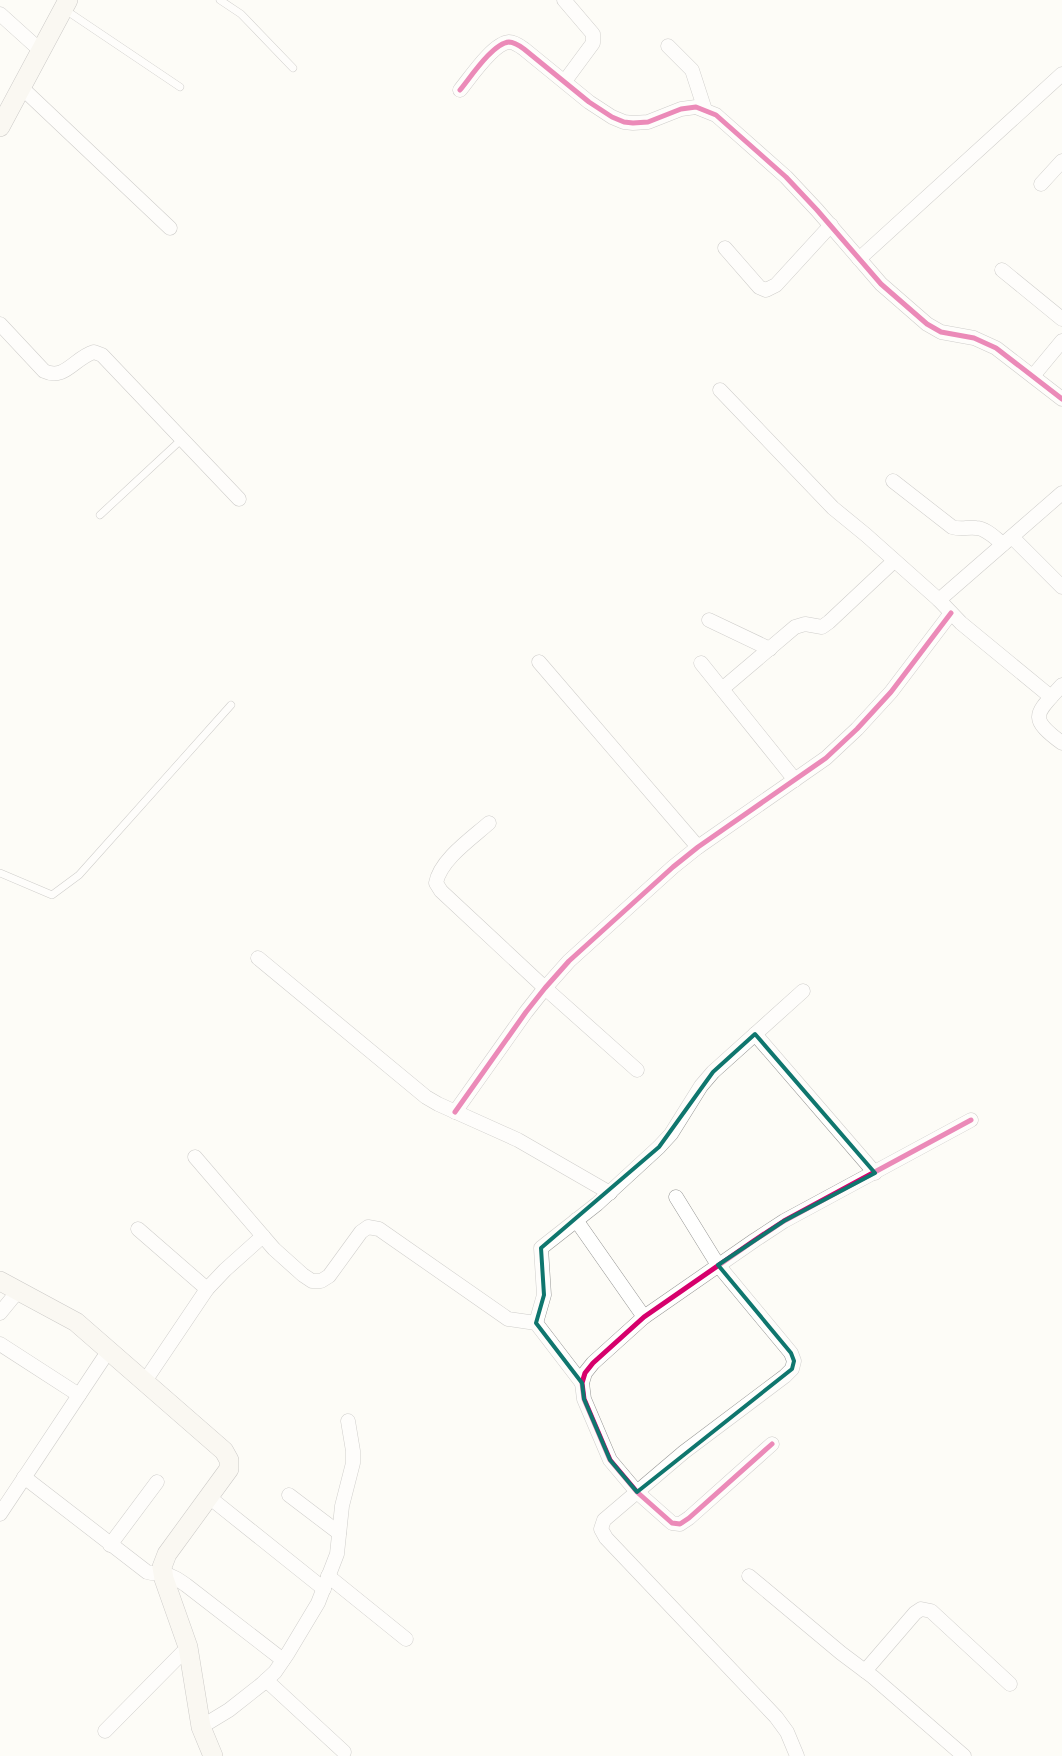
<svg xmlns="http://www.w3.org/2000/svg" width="1062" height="1756" viewBox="0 0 1062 1756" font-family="Georgia,serif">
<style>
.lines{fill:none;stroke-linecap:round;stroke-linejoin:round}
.lane-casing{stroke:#979795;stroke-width:8}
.street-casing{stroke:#979795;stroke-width:15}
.secondary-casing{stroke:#8e8d8b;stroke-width:20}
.lane{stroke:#fffffe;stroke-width:7}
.street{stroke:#fffffe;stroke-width:14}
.secondary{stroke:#f6f4eb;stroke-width:19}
.cycleway-casing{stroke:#fff;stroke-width:8}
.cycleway{stroke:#d6006c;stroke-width:5}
.marked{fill:none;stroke:#0f766e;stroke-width:4;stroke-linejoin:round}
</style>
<rect width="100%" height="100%" fill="#fdfcf7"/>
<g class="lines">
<!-- lane casing -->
<g class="lane-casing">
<g id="lane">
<path d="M 220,0 L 241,14 L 293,68"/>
<path d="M 64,9 L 180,87"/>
<path d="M 100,515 L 182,439"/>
<path d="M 0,873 L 52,895 L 79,875 L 231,705"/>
</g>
</g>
<!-- street casing -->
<g class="street-casing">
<g id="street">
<path d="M 564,0 L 593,34 L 593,43 L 565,81"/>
<path d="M 0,14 L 41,51"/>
<path d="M 668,46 L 692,70 L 705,110"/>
<path d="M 21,87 L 170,228"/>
<path d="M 460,90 C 470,78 493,43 509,42 C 514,42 520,46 524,49 L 589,102 L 612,117 L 624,122 L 633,123 L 648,122 L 681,109 L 696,107 L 716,115 L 786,177 L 817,210 L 881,284 L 927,324 L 941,332 L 974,338 L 996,348 L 1062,399"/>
<path d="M 1041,184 L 1062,161"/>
<path d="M 725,248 L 759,287 L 766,290 L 776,285 L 831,225"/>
<path d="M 859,259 L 1062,74"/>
<path d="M 1002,270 L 1062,319"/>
<path d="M 0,324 L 44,371 C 65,381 74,358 94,352 L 102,355 L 239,499"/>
<path d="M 1033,376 L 1062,341"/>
<path d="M 720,390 L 833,508 L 866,535 L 939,600 L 961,623 L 1051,697"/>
<path d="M 893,481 L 952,527 C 961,530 967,527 976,528 C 986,528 996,539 1003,544"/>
<path d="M 1012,537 L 1062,587"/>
<path d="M 939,600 L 1062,493"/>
<path d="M 709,620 L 770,649"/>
<path d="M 539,662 L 698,847"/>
<path d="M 701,663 L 795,780"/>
<path d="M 1062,685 C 1036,714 1027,717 1062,743"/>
<path d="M 722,689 L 795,627 L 805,624 L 822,627 L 829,622 L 894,561"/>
<path d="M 489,823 C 472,838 440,860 436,883 L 441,891 L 545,988 L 637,1070"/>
<path d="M 258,958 L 426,1097 L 438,1104 L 518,1140 L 610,1193"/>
<path d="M 755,1034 L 875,1173"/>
<path d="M 455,1112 L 526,1012 L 545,988 L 569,961 L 673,867 L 698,847 L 826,758 L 857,729 L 891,692 L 951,613"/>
<path d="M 195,1157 L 274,1249 L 303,1275 L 312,1281 L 321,1281 L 329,1276 L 361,1232 L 368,1227 L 379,1229 L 508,1319 L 536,1323 L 582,1383"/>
<path d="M 676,1197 L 718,1265 L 791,1353 L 794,1361 L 792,1369 L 785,1376 L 684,1452 L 604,1520 L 601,1529 L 606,1538 L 776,1717 L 787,1732 L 797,1756"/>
<path d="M 576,1220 L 644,1317"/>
<path d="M 138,1229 L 207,1289"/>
<path d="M 0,1313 L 18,1291"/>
<path d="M 536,1323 L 544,1295 L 541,1248 L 597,1204 L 659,1147 L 671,1134 L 701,1086 L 713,1072 L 803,991"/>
<path d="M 0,1344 L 79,1395"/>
<path d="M 145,1381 L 207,1289 L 225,1270 L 263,1236"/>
<path d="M 772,1444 L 689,1518 L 680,1524 L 672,1523 L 637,1492 L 610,1460 L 584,1399 L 582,1383 L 585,1373 L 593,1363 L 644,1317 L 755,1240 L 784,1221 L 971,1120"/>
<path d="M 24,1477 L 147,1572 C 153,1574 158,1573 163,1574 C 172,1575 179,1580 186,1585 L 283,1660"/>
<path d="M 289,1495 L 339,1533"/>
<path d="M 209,1497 L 324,1589"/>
<path d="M 0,1514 L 109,1350"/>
<path d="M 110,1545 L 157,1482"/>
<path d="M 328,1576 L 406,1639"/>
<path d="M 749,1576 L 841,1653 L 873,1677 L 964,1756"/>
<path d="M 865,1671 L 915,1613 L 921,1609 L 931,1611 L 1010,1684"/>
<path d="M 266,1680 L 344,1752"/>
<path d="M 201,1727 L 229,1710 L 262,1684 L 275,1672 L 288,1653 L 318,1603 L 337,1554 L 342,1506 L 353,1463 L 353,1451 L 348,1421"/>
<path d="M 105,1731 L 188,1647"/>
</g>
</g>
<!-- secondary casing -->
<g class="secondary-casing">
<g id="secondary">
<path d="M 0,127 L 68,0"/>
<path d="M 0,1281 L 76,1322 L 224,1451 L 229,1460 L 229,1469 L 167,1554 L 162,1567 L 164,1579 L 188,1647 L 201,1727 L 213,1756"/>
</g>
</g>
<!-- lane -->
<use href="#lane" class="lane"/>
<!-- street -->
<use href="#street" class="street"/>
<!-- secondary -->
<use href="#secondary" class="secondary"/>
<!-- cycleway casing -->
<g class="cycleway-casing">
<g id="cycleway">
<path d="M 460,90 C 470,78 493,43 509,42 C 514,42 520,46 524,49 L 589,102 L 612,117 L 624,122 L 633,123 L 648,122 L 681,109 L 696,107 L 716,115 L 786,177 L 817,210 L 881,284 L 927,324 L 941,332 L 974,338 L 996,348 L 1062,399"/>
<path d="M 455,1112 L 526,1012 L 545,988 L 569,961 L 673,867 L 698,847 L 826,758 L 857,729 L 891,692 L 951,613"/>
<path d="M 772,1444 L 689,1518 L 680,1524 L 672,1523 L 637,1492 L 610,1460 L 584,1399 L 582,1383 L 585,1373 L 593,1363 L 644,1317 L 755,1240 L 784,1221 L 971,1120"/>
</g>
</g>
<!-- cycleway -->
<use href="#cycleway" class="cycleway"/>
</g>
<!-- marked area -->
<path d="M0 0H1062V1756H0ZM 755,1034 L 875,1173 L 784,1221 L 718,1265 L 791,1353 L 794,1361 L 792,1369 L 637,1492 L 610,1460 L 584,1399 L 582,1383 L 536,1323 L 544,1295 L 541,1248 L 659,1147 L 713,1072 Z" fill="#fdfcf7" fill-opacity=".55" fill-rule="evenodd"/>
<path class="marked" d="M 755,1034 L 875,1173 L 784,1221 L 718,1265 L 791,1353 L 794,1361 L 792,1369 L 637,1492 L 610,1460 L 584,1399 L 582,1383 L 536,1323 L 544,1295 L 541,1248 L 659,1147 L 713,1072 Z"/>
</svg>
